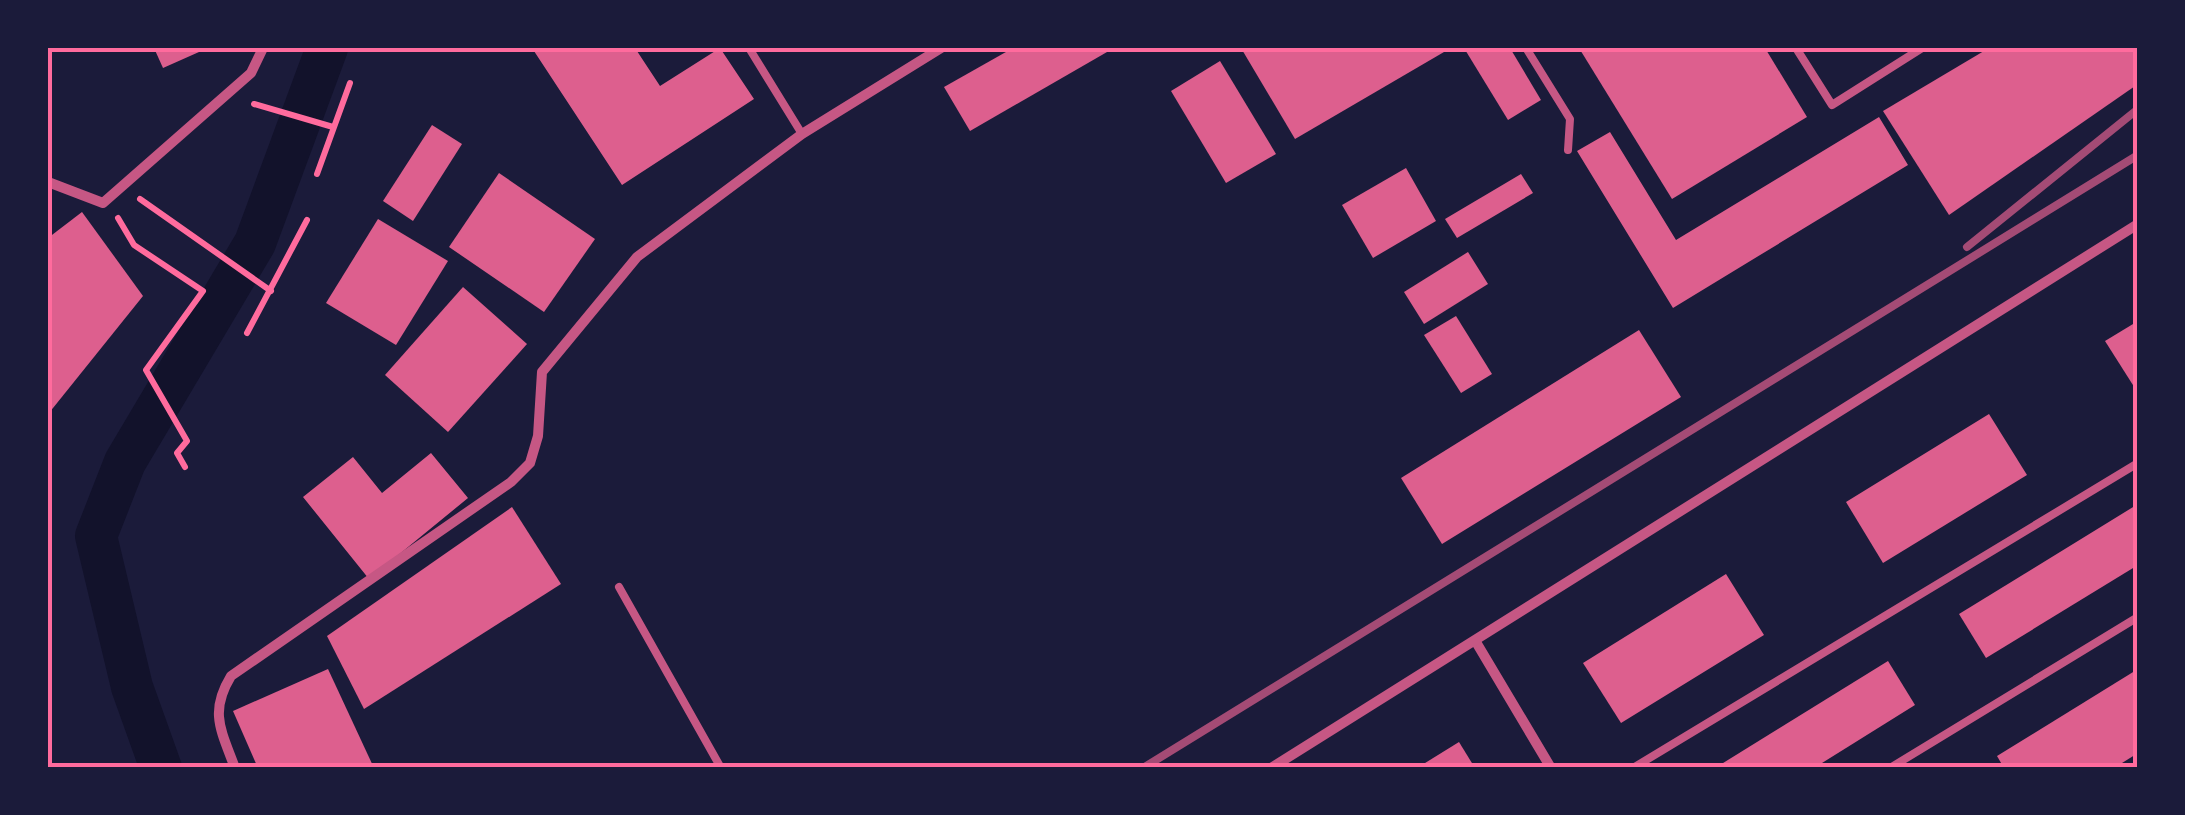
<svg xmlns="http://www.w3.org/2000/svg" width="2185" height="815" viewBox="0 0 2185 815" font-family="'Playfair Display',serif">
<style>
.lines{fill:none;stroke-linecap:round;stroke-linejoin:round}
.canal{stroke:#12122b;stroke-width:42}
.building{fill:#dd5f8e}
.path{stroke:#ff6b9d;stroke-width:6}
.service{stroke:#c65784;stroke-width:8}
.minor{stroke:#c65784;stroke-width:10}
.rail{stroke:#a44b75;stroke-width:8}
.neatline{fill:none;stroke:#ff6b9d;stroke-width:4}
</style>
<rect width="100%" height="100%" fill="#1b1b3a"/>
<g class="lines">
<!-- canal -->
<path class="canal" d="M 161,768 L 132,687 L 96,536 L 125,462 L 255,243 L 327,48"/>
</g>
<!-- building -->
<g class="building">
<path d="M 154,48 L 208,48 L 163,68 Z"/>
<path d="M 532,48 L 635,48 L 660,86 L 720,48 L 754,99 L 622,185 Z"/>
<path d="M 1013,48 L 1114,48 L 970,131 L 944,87 Z"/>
<path d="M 1241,48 L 1442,48 L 1444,52 L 1295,139 Z"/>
<path d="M 1464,48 L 1510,48 L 1541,100 L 1508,120 Z"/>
<path d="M 1579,48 L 1765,48 L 1807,117 L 1672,199 Z"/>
<path d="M 1989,48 L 2138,48 L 2138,84 L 1949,215 L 1883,111 Z"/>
<path d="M 1220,61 L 1276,154 L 1226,183 L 1171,91 Z"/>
<path d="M 1879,117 L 1908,165 L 1673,308 L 1577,151 L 1610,132 L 1676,240 Z"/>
<path d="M 432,125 L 462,144 L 413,221 L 383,201 Z"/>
<path d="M 1406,168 L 1436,221 L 1373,258 L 1342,205 Z"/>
<path d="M 499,173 L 595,239 L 544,312 L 449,247 Z"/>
<path d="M 1521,174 L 1533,193 L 1457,238 L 1445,219 Z"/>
<path d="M 82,212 L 143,296 L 49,413 L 48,238 Z"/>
<path d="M 378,219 L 448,261 L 396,345 L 326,303 Z"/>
<path d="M 1468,252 L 1488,284 L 1424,324 L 1404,292 Z"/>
<path d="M 463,287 L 527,344 L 448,432 L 385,375 Z"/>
<path d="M 1456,316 L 1492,374 L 1461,393 L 1424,335 Z"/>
<path d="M 2138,321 L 2138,393 L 2105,341 Z"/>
<path d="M 1639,330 L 1681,397 L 1442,544 L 1401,478 Z"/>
<path d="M 1989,414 L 2027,475 L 1883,563 L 1846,502 Z"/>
<path d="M 431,453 L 468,498 L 369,579 L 303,497 L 353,457 L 382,493 Z"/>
<path d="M 2138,504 L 2138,565 L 1986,658 L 1959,614 Z"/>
<path d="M 512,507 L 561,584 L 364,709 L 327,636 Z"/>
<path d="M 1726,574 L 1764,635 L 1621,723 L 1583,663 Z"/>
<path d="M 1888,661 L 1915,705 L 1814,768 L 1715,768 Z"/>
<path d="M 328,669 L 374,768 L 258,768 L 233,711 Z"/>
<path d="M 2138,669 L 2138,753 L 2114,768 L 2004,768 L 1997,756 Z"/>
<path d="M 1459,742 L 1475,768 L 1417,768 Z"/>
</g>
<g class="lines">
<!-- path -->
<g class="path">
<path d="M 254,104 L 333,127"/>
<path d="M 317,174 L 350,83"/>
<path d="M 140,199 L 271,291"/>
<path d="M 118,218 L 134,245 L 203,291 L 146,370 L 187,441 L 177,453 L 185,467"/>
<path d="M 247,333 L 307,220"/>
</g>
<!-- service -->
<g class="service">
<path d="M 749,48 L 802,134"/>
<path d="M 1526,48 L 1570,119 L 1568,150"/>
<path d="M 1796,48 L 1832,105 L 1922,48"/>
<path d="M 619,587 L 721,768"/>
<path d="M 1633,768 L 2138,463"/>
<path d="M 1890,768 L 2138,617"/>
</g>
<!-- minor -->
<g class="minor">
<path d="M 48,182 L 103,203 L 251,73 L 263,48"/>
<path d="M 1476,642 L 1551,768"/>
<path d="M 235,768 C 221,730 209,712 231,676 L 511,482 L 530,463 L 538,436 L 542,372 L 637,257 L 802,134 L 941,48"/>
<path d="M 1271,768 L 2138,224"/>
</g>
<!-- rail -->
<g class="rail">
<path d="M 1967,247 L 2138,109"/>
<path d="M 1143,768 L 2138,155"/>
</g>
</g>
<!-- border -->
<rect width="2185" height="815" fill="none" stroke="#1b1b3a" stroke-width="100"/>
<rect x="50" y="50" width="2085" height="715" class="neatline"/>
</svg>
